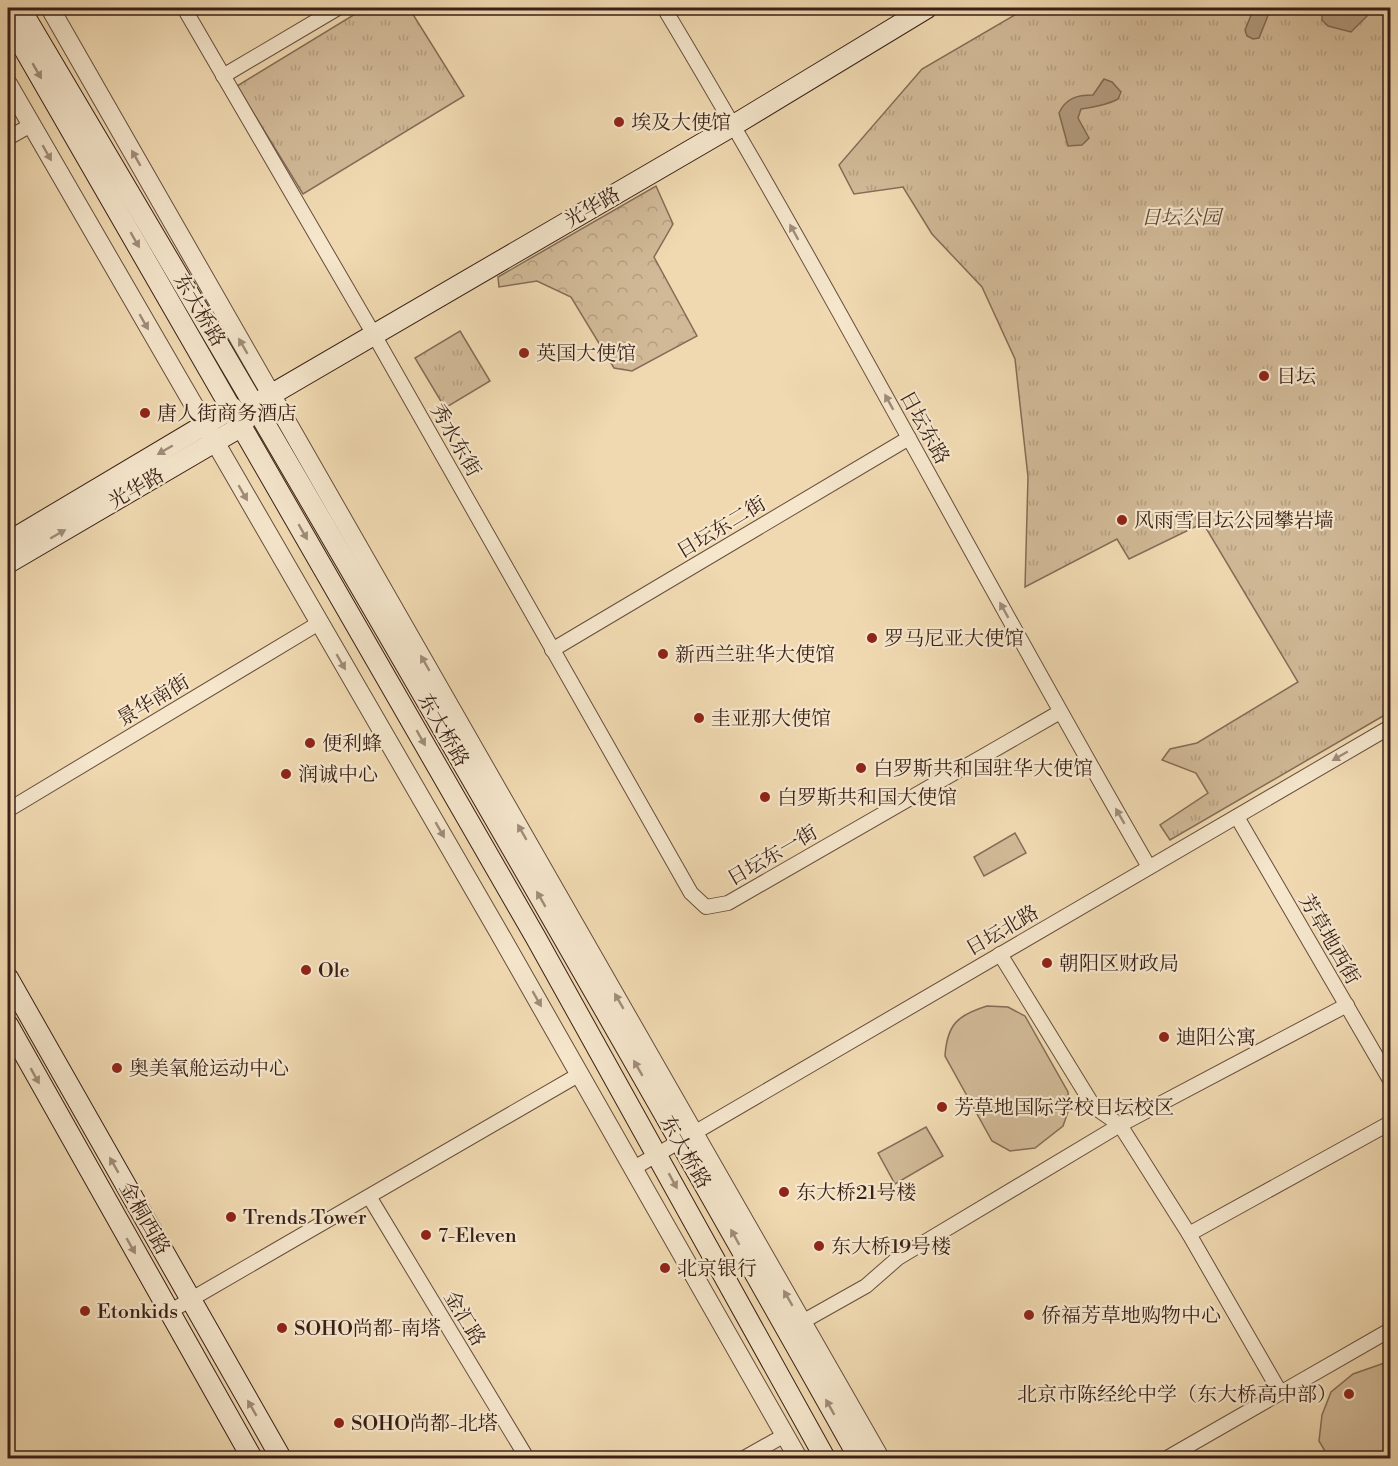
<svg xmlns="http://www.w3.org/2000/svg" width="1398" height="1466" viewBox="0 0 1398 1466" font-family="'Libre Bodoni','Noto Serif SC',serif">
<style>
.grass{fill:url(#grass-tufts);stroke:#846c56;stroke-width:1.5}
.forest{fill:url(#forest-crowns);stroke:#846c56;stroke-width:1.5}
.garden{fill:#d1b997;stroke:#846c56;stroke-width:1.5}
.water{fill:#b19a7c;stroke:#816953;stroke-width:1.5}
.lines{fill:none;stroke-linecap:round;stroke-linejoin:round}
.minor-casing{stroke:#664e3d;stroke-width:16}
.tertiary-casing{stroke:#664e3d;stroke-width:20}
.secondary-casing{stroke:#381f16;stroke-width:22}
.minor{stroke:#f5e6cc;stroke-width:14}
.tertiary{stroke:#f5e6cc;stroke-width:18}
.secondary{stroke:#f5e6cc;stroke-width:20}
.oneway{fill:#a08c7a}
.poi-dot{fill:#8f2418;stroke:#f5e6cc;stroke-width:2}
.labels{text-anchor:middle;stroke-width:4.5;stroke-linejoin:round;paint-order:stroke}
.poi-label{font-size:20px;fill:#381f16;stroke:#f5e6cc;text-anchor:start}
.street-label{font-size:20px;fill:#381f16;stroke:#f5e6cc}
.park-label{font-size:20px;font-style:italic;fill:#5e4636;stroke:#f5e6cc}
</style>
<defs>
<pattern id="grass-tufts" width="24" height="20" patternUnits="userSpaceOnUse" patternTransform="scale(1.5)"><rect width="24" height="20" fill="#d1b997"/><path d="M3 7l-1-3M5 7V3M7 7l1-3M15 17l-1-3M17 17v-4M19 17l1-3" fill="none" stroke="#b49f81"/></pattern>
<pattern id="forest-crowns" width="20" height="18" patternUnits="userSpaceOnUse" patternTransform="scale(1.5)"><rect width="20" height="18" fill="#d1b997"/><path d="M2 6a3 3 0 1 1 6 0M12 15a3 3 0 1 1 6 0" fill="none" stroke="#b49f81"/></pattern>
</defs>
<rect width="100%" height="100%" fill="#f0d9b1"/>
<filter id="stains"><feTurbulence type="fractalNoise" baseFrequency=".00333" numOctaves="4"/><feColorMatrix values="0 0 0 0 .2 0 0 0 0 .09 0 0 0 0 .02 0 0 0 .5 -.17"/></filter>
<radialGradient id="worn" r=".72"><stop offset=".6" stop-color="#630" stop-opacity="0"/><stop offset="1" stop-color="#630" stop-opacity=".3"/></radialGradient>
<!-- grass -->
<g class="grass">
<path d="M 365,8 L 409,8 L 464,96 L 303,194 L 237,86 Z"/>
<path d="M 1027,8 L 1390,8 L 1390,712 L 1170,840 L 1160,825 L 1208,793 L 1196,773 L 1162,760 L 1170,749 L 1197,743 L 1298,682 L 1203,523 L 1129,559 L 1117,539 L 1025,587 L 1028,477 L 1015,359 L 982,287 L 932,234 L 903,187 L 854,194 L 839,165 L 922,69 Z"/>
<path d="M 460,331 L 490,381 L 445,408 L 415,358 Z"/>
</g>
<!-- forest -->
<path class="forest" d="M 656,186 L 673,224 L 654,257 L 697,336 L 632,371 L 614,368 L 571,297 L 537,281 L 499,287 L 498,277 Z"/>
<!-- garden -->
<g class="garden">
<path d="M 1015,833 L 1026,853 L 984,876 L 974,857 Z"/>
<path d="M 987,1006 L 1008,1007 L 1025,1016 L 1068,1092 L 1069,1109 L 1063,1126 L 1035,1148 L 1010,1151 L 992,1141 L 945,1056 C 947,1024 958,1015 987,1006 Z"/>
<path d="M 926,1127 L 943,1156 L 895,1184 L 878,1153 Z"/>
<path d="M 1390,1361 L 1390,1458 L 1329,1458 L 1319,1441 L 1322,1415 L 1331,1392 L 1353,1374 Z"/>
</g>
<!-- water -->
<g class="water">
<path d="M 1254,8 L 1271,8 L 1259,38 L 1253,39 L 1247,36 L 1245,30 Z"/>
<path d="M 1322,8 L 1375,8 L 1351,32 L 1328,26 L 1322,20 Z"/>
<path d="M 1104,79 L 1112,82 L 1121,92 L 1118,99 C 1109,104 1091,108 1081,109 L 1078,118 L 1089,138 L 1082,145 L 1068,146 L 1059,113 C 1066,98 1077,95 1093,95 Z"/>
</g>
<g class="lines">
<!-- minor casing -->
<g class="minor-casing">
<g id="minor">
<path d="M 184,8 L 373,333 L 691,893 L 706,907 L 728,903 L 1060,712"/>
<path d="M 664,8 C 833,290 984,582 1149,867"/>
<path d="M 223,76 L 338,8"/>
<path d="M 8,138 L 31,125"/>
<path d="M 552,650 L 909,438"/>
<path d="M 8,810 L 319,623"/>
<path d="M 1237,817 L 1390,1080"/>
<path d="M 1000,954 L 1094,1107 L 1120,1125 L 1189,1234 L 1280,1392"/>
<path d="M 634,1168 L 1390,727"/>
<path d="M 370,1198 L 527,1458"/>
<path d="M 1189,1234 L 1390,1123"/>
<path d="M 169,1312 L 580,1074"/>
<path d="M 802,1322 L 866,1286 L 898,1258 L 1120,1125 L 1347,1005"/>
<path d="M 744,1458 L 785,1435"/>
<path d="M 1167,1458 L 1390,1330"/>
</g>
</g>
<!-- tertiary casing -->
<g class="tertiary-casing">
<g id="tertiary">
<path d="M 50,8 L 880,1458"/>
<path d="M 8,84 L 498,931 L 798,1458"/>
</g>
</g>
<!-- secondary casing -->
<g class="secondary-casing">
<g id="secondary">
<path d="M 20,8 C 305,488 585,971 859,1458"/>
<path d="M 8,21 L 536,938 L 825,1458"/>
<path d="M 8,542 L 233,408"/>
<path d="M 8,563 L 242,426 L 255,404 L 734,125 L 927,8"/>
<path d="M 8,978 L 281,1458"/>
<path d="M 8,1025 L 252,1458"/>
</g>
</g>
<!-- minor -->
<use href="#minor" class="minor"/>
<!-- tertiary -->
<use href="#tertiary" class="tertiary"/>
<!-- secondary -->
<use href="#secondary" class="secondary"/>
</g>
<!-- one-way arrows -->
<defs><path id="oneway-solid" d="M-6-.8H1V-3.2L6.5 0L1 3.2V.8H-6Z" transform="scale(1.5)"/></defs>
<g class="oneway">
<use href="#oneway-solid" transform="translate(37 71) rotate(60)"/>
<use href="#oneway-solid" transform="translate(47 153) rotate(60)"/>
<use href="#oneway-solid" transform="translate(136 158) rotate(-120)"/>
<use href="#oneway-solid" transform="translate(794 232) rotate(-119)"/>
<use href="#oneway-solid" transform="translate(135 240) rotate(60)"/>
<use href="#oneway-solid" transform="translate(144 322) rotate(60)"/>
<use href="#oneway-solid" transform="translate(243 346) rotate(-120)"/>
<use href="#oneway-solid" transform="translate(889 402) rotate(-119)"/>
<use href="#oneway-solid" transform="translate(165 450) rotate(150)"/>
<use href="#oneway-solid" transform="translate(243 493) rotate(60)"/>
<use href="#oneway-solid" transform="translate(303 532) rotate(60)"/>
<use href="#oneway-solid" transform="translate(58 534) rotate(-30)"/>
<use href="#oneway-solid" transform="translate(1004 610) rotate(-119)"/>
<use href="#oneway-solid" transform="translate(341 662) rotate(60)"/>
<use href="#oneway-solid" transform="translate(425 663) rotate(-120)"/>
<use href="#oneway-solid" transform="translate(421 738) rotate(60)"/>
<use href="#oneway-solid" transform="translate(1340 756) rotate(150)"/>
<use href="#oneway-solid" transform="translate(1120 816) rotate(-120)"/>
<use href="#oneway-solid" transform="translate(440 830) rotate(60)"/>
<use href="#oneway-solid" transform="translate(522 832) rotate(-120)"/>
<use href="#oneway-solid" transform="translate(541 899) rotate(-120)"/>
<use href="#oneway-solid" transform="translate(537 999) rotate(60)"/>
<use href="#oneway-solid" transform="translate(619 1001) rotate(-120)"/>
<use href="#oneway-solid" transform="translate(638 1068) rotate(-120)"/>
<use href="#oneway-solid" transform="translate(35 1076) rotate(61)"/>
<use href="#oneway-solid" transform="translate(114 1165) rotate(-120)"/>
<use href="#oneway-solid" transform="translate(673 1181) rotate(61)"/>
<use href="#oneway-solid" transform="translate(735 1237) rotate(-119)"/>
<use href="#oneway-solid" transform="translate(131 1246) rotate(60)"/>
<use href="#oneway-solid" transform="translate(788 1298) rotate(-120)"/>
<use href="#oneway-solid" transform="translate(830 1407) rotate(-119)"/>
<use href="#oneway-solid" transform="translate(252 1408) rotate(-120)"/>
</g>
<!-- markers -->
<g class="poi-dot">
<circle cx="619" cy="122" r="6"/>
<circle cx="524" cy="353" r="6"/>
<circle cx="1264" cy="376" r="6"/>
<circle cx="145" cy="413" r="6"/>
<circle cx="1122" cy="520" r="6"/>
<circle cx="872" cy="638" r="6"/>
<circle cx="663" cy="654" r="6"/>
<circle cx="699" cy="718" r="6"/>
<circle cx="310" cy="743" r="6"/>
<circle cx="861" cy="768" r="6"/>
<circle cx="286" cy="774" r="6"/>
<circle cx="765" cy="797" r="6"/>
<circle cx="1047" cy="963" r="6"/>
<circle cx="306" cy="970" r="6"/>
<circle cx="1164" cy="1037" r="6"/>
<circle cx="117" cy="1068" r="6"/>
<circle cx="942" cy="1107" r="6"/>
<circle cx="784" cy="1192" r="6"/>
<circle cx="231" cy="1217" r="6"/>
<circle cx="426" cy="1235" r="6"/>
<circle cx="819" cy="1246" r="6"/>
<circle cx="665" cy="1268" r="6"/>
<circle cx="85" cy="1311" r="6"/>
<circle cx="1029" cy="1315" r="6"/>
<circle cx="282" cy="1328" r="6"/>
<circle cx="1349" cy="1394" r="6"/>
<circle cx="339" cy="1423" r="6"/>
</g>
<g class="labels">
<!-- poi labels -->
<g class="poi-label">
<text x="631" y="129">埃及大使馆</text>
<text x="536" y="360">英国大使馆</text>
<text x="1276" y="383">日坛</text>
<text x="157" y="420">唐人街商务酒店</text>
<text x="1134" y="527">风雨雪日坛公园攀岩墙</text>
<text x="884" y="645">罗马尼亚大使馆</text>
<text x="675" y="661">新西兰驻华大使馆</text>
<text x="711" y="725">圭亚那大使馆</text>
<text x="322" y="750">便利蜂</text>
<text x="873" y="775">白罗斯共和国驻华大使馆</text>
<text x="298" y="781">润诚中心</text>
<text x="777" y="804">白罗斯共和国大使馆</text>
<text x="1059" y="970">朝阳区财政局</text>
<text x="318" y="977">Ole</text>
<text x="1176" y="1044">迪阳公寓</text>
<text x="129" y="1075">奥美氧舱运动中心</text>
<text x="954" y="1114">芳草地国际学校日坛校区</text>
<text x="796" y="1199">东大桥21号楼</text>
<text x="243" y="1224">Trends Tower</text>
<text x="438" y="1242">7-Eleven</text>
<text x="831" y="1253">东大桥19号楼</text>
<text x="677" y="1275">北京银行</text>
<text x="97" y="1318">Etonkids</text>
<text x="1041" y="1322">侨福芳草地购物中心</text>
<text x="294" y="1335">SOHO尚都-南塔</text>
<text x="1337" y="1401" text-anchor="end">北京市陈经纶中学（东大桥高中部）</text>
<text x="351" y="1430">SOHO尚都-北塔</text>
</g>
<!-- street labels -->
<g class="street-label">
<text transform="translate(592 207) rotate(-30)" y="7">光华路</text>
<text transform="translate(200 310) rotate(59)" y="7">东大桥路</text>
<text transform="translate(925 427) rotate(61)" y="7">日坛东路</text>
<text transform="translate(456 440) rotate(60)" y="7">秀水东街</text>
<text transform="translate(136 488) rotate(-30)" y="7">光华路</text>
<text transform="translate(721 527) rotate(-31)" y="7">日坛东二街</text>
<text transform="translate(153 700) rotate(-31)" y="7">景华南街</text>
<text transform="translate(444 730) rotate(60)" y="7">东大桥路</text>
<text transform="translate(772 855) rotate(-30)" y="7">日坛东一街</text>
<text transform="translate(1002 930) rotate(-30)" y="7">日坛北路</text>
<text transform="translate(1330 939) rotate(60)" y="7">芳草地西街</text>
<text transform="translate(686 1152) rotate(60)" y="7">东大桥路</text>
<text transform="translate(145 1218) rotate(60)" y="7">金桐西路</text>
<text transform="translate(465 1318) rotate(59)" y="7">金汇路</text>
</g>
<!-- park labels -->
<g class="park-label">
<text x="1181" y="224">日坛公园</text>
</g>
</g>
<!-- margin -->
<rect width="1398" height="1466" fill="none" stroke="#f0d9b1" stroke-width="30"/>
<rect x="9" y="9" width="1380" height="1448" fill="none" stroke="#381f16" stroke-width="3"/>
<rect x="15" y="15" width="1368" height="1436" fill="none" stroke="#381f16" stroke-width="1.5"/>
<rect width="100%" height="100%" filter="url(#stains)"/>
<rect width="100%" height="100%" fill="url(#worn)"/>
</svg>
